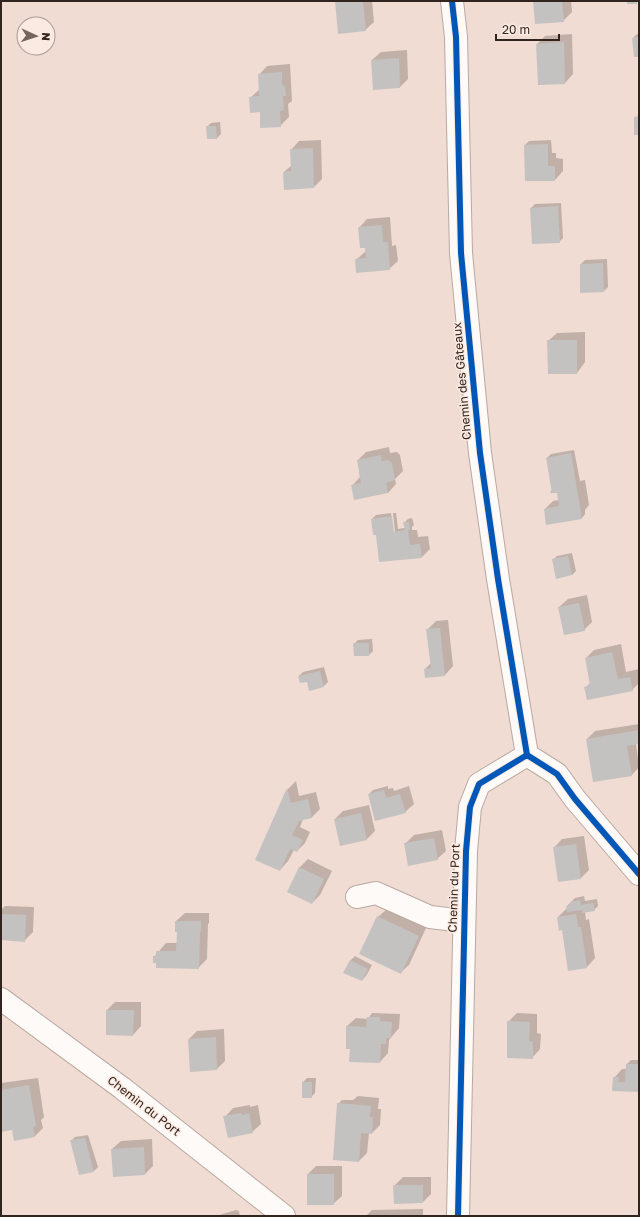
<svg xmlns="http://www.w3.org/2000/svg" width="640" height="1217" viewBox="0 0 640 1217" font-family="'Golos Text',sans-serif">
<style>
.shadow{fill:#0003}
.building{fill:#c4c2c1}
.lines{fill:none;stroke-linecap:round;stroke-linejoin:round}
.minor-casing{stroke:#b9a9a2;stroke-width:24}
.minor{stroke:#fdfaf8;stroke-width:22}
.cycleway-casing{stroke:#faeae2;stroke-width:8}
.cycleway{stroke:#0057b8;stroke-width:6}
.labels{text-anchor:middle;stroke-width:3;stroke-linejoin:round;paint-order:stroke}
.street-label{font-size:12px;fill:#31231d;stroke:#faeae2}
</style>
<rect width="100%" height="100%" fill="#f0dcd2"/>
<!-- shadow -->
<g class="shadow">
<path d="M 336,1 L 372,1 L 374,22 L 365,30 Z"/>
<path d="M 534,1 L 571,1 L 572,12 L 563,21 Z"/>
<path d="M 572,34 L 573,74 L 565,83 L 537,44 L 545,36 Z"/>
<path d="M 637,34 L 639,34 L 639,56 L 633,38 Z"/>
<path d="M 407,50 L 408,79 L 400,87 L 374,89 L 372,60 L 381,52 Z"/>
<path d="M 290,64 L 292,101 L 288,104 L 289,117 L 280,126 L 261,111 L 250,98 L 260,89 L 259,75 L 267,66 Z"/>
<path d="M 220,122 L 221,134 L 217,138 L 207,127 L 211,123 Z"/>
<path d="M 321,140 L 322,179 L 314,187 L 284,172 L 292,165 L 291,150 L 299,141 Z"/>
<path d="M 551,140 L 552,153 L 556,153 L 556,158 L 563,159 L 563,171 L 555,180 L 525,145 L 529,141 Z"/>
<path d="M 561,203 L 563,238 L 559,242 L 531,208 L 535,204 Z"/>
<path d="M 390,217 L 392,246 L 396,245 L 398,261 L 389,269 L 356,260 L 366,251 L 359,228 L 367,219 Z"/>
<path d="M 607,259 L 608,287 L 604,291 L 581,292 L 581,264 L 585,260 Z"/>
<path d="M 585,332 L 585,362 L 577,373 L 548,341 L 557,333 Z"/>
<path d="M 389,447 L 390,453 L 397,452 L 400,455 L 403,471 L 395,479 L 396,484 L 388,493 L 352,486 L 360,477 L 358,460 L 366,452 Z"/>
<path d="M 574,450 L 580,481 L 585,480 L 589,505 L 585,510 L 585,514 L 582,518 L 545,509 L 553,501 L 559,500 L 558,492 L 550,493 L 552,490 L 547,458 L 551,454 Z"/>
<path d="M 391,513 L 393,532 L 395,532 L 393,513 L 396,513 L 398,529 L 405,528 L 404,523 L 408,519 L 412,518 L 414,525 L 412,527 L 412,530 L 417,530 L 418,537 L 428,536 L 430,549 L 422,557 L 379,540 L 372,519 L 376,515 Z"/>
<path d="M 572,553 L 576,571 L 572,575 L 553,560 L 557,556 Z"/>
<path d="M 587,595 L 592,622 L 584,630 L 559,607 L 568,599 Z"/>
<path d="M 448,620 L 453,666 L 445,675 L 426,677 L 425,669 L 431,663 L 427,630 L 436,621 Z"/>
<path d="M 372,639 L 373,651 L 369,655 L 354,644 L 358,640 Z"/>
<path d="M 621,644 L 626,672 L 639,669 L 639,683 L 632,690 L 586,687 L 591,682 L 586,658 L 594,650 Z"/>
<path d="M 324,667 L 328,682 L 324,686 L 299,676 L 303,672 Z"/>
<path d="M 639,724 L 639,743 L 636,744 L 639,767 L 632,775 L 587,739 L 595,731 Z"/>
<path d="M 296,781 L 299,796 L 316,792 L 320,809 L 312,817 L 303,819 L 300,827 L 310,832 L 305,843 L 297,851 L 294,850 L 288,861 L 280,870 L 257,859 L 288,789 Z"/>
<path d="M 388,786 L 388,789 L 393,788 L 394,791 L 409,786 L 414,804 L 405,812 L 369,794 L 373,790 Z"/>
<path d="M 369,805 L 375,831 L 367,839 L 335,819 L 343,811 Z"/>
<path d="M 442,830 L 446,851 L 437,859 L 405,844 L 414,835 Z"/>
<path d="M 584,836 L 589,870 L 581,878 L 559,881 L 554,848 L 562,839 Z"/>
<path d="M 308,859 L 332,871 L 320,895 L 312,903 L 299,868 Z"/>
<path d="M 584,896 L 585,901 L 597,899 L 598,906 L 594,910 L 585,912 L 586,920 L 589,919 L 595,958 L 587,967 L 562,929 L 558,917 L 567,908 L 567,906 L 575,898 Z"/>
<path d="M 5,906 L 34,907 L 33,932 L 24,941 L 1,939 L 1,910 Z"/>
<path d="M 387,909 L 426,928 L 409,965 L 400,973 L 378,917 Z"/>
<path d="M 185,913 L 209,913 L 209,923 L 208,924 L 207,959 L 198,968 L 157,962 L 154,957 L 166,943 L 178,943 L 178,931 L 176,921 Z"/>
<path d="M 355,956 L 372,965 L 366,976 L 362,980 L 345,973 L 351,960 Z"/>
<path d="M 115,1002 L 141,1002 L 141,1026 L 133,1035 L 107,1010 Z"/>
<path d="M 372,1013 L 400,1014 L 399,1028 L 389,1040 L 388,1053 L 380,1062 L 351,1048 L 347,1026 L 356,1018 L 368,1019 Z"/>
<path d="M 517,1013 L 537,1014 L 537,1033 L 541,1034 L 540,1049 L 532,1058 L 508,1022 Z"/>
<path d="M 224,1029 L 225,1061 L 217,1069 L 189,1039 L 197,1031 Z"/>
<path d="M 631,1060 L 639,1060 L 639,1091 L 613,1090 L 614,1078 L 622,1069 L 627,1069 L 627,1064 Z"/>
<path d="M 38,1078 L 44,1117 L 41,1120 L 43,1128 L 34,1137 L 13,1129 L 1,1131 L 1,1083 Z"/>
<path d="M 307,1078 L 316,1078 L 315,1093 L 311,1097 L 303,1082 Z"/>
<path d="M 358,1096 L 379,1098 L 378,1109 L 381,1109 L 380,1125 L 372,1133 L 369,1133 L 367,1153 L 359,1161 L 338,1104 L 342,1100 L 353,1100 Z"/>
<path d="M 250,1105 L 250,1107 L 258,1105 L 261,1124 L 252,1132 L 225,1117 L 233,1108 Z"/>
<path d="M 88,1135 L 98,1167 L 94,1171 L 80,1174 L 71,1141 L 75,1137 Z"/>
<path d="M 152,1139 L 153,1166 L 145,1174 L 112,1149 L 121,1141 Z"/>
<path d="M 316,1166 L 342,1166 L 342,1196 L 333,1204 L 308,1174 Z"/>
<path d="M 403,1177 L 431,1177 L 431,1194 L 423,1202 L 394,1186 Z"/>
<path d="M 423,1209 L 423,1216 L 366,1216 L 372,1210 Z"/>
<path d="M 236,1210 L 239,1211 L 240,1216 L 216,1216 Z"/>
</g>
<!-- building -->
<g class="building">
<path d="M 335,1 L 363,1 L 366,31 L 338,34 Z"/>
<path d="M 533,1 L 562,1 L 564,22 L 535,24 Z"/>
<rect x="627" y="1" width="10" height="3"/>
<path d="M 639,37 L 639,57 L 634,57 L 632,38 Z"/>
<path d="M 564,42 L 565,84 L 538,85 L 536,44 Z"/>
<path d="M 399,58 L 400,88 L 373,90 L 371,60 Z"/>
<path d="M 282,72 L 282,85 L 285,86 L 286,96 L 283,96 L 284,110 L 280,111 L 281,127 L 260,128 L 260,112 L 250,113 L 249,97 L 259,96 L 258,74 Z"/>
<path d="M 639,116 L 639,135 L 634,135 L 634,117 Z"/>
<path d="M 206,126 L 216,126 L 217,139 L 207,139 Z"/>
<path d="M 548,144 L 548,166 L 555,166 L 555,181 L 525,181 L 524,145 Z"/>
<path d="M 313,148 L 314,188 L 284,190 L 283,172 L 291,171 L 290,149 Z"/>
<path d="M 558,206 L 560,243 L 532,244 L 530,208 Z"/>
<path d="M 382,225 L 383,242 L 388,242 L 390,270 L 356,273 L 355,259 L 366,258 L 365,248 L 360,248 L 358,227 Z"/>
<path d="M 603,263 L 604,292 L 580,293 L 580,264 Z"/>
<path d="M 547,340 L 577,340 L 577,374 L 548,374 Z"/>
<path d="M 571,453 L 582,519 L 546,525 L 544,509 L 559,506 L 557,493 L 552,493 L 546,458 Z"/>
<path d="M 381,455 L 382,461 L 388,460 L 392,463 L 395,480 L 386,483 L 388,493 L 354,500 L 351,485 L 361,483 L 357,460 Z"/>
<path d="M 392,516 L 394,532 L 405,530 L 403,522 L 409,522 L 410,530 L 408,530 L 410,545 L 420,544 L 422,558 L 379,562 L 376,535 L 373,535 L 371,519 Z"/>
<path d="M 568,556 L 572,575 L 556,579 L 552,559 Z"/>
<path d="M 579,603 L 585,631 L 564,635 L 558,607 Z"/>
<path d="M 440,628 L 445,676 L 425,678 L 424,669 L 431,668 L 426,629 Z"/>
<path d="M 353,643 L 369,643 L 369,656 L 354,656 Z"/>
<path d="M 612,652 L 618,679 L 630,677 L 633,691 L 587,700 L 584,687 L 590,685 L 585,658 Z"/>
<path d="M 320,671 L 324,687 L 309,691 L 307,682 L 300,683 L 298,676 Z"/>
<path d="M 639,730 L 639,744 L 627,746 L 632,776 L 593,782 L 586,739 Z"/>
<path d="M 287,788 L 291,803 L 308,799 L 312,818 L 299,821 L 292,835 L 303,840 L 297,852 L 290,849 L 280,871 L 255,860 Z"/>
<path d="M 384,790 L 386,798 L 400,794 L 406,813 L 375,821 L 368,794 Z"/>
<path d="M 361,813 L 367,840 L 340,846 L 334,819 Z"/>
<path d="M 434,838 L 438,860 L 408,866 L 404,843 Z"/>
<path d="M 576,844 L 581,879 L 558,882 L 553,847 Z"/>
<path d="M 299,867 L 324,879 L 312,904 L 287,892 Z"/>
<path d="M 580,900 L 581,905 L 593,903 L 595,911 L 582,913 L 582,910 L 567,912 L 566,906 L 570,905 L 570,902 Z"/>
<path d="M 1,914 L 26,915 L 25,942 L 1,940 Z"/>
<path d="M 576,914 L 578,927 L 581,927 L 587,968 L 568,971 L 562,930 L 559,931 L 557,917 Z"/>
<path d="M 377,916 L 419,936 L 401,974 L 359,954 Z"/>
<path d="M 175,921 L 201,921 L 201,932 L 200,932 L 199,969 L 156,968 L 156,963 L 153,963 L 153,956 L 156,956 L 156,951 L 176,951 L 177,932 L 175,932 Z"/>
<path d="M 350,960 L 368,969 L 362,981 L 343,973 Z"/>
<path d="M 106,1010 L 134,1010 L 133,1036 L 106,1035 Z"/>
<path d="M 367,1017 L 380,1017 L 380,1021 L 392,1022 L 391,1038 L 386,1038 L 386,1044 L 381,1044 L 380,1063 L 349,1062 L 350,1049 L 346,1049 L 346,1026 L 366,1027 Z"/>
<path d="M 507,1021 L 530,1022 L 529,1041 L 533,1042 L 533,1059 L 507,1058 Z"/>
<path d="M 216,1037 L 217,1070 L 190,1072 L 188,1039 Z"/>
<path d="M 626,1064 L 639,1064 L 639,1092 L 612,1091 L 613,1077 L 619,1077 L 618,1082 L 625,1082 Z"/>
<rect x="302" y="1082" width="10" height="16"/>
<path d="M 29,1085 L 36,1126 L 33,1127 L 35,1137 L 14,1141 L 12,1130 L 1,1132 L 1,1090 Z"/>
<path d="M 337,1103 L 371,1106 L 370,1117 L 373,1117 L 372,1134 L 361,1133 L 359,1162 L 333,1160 Z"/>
<path d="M 241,1113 L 242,1115 L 249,1113 L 253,1133 L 228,1138 L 223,1116 Z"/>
<path d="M 85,1138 L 94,1172 L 79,1175 L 70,1140 Z"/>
<path d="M 144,1147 L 145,1175 L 113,1177 L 111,1149 Z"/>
<rect x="307" y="1174" width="27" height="31"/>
<path d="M 393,1185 L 423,1185 L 423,1203 L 394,1204 Z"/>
</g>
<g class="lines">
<!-- minor casing -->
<g class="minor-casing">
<g id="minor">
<path d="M 452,1 L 456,37 L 461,253 L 480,453 L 498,579 L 527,755"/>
<path d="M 357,897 L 376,893 L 430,917 L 464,921"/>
<path d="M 1,999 L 122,1088 L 284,1216"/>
<path d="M 458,1216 L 466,851 L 470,807 L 479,784 L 527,755 L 557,774 L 575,799 L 639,874"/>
</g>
</g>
<!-- minor -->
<use href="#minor" class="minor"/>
<!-- cycleway casing -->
<g class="cycleway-casing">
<g id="cycleway">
<path d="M 452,1 L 456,37 L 461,253 L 480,453 L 498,579 L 527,755"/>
<path d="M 458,1216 L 466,851 L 470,807 L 479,784 L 527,755 L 557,774 L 575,799 L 639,874"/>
</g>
</g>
<!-- cycleway -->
<use href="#cycleway" class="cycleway"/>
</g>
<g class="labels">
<!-- street labels -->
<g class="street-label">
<text transform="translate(462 381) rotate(-95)" y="4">Chemin des Gâteaux</text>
<text transform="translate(454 888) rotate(-88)" y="4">Chemin du Port</text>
<text transform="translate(144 1106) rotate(38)" y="4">Chemin du Port</text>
</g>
</g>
<!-- border -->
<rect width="640" height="1217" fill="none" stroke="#31231d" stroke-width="4"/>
<!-- north arrow -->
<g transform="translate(36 36) rotate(93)"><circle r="19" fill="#faeae2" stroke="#aa9a93"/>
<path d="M0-3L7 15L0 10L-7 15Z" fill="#74645c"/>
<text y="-6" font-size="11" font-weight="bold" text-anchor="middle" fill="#31231d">N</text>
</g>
<!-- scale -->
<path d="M496 34v6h63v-6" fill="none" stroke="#31231d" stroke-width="2"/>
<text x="502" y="34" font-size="12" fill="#31231d" stroke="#faeae2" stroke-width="3" paint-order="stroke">20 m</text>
</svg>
